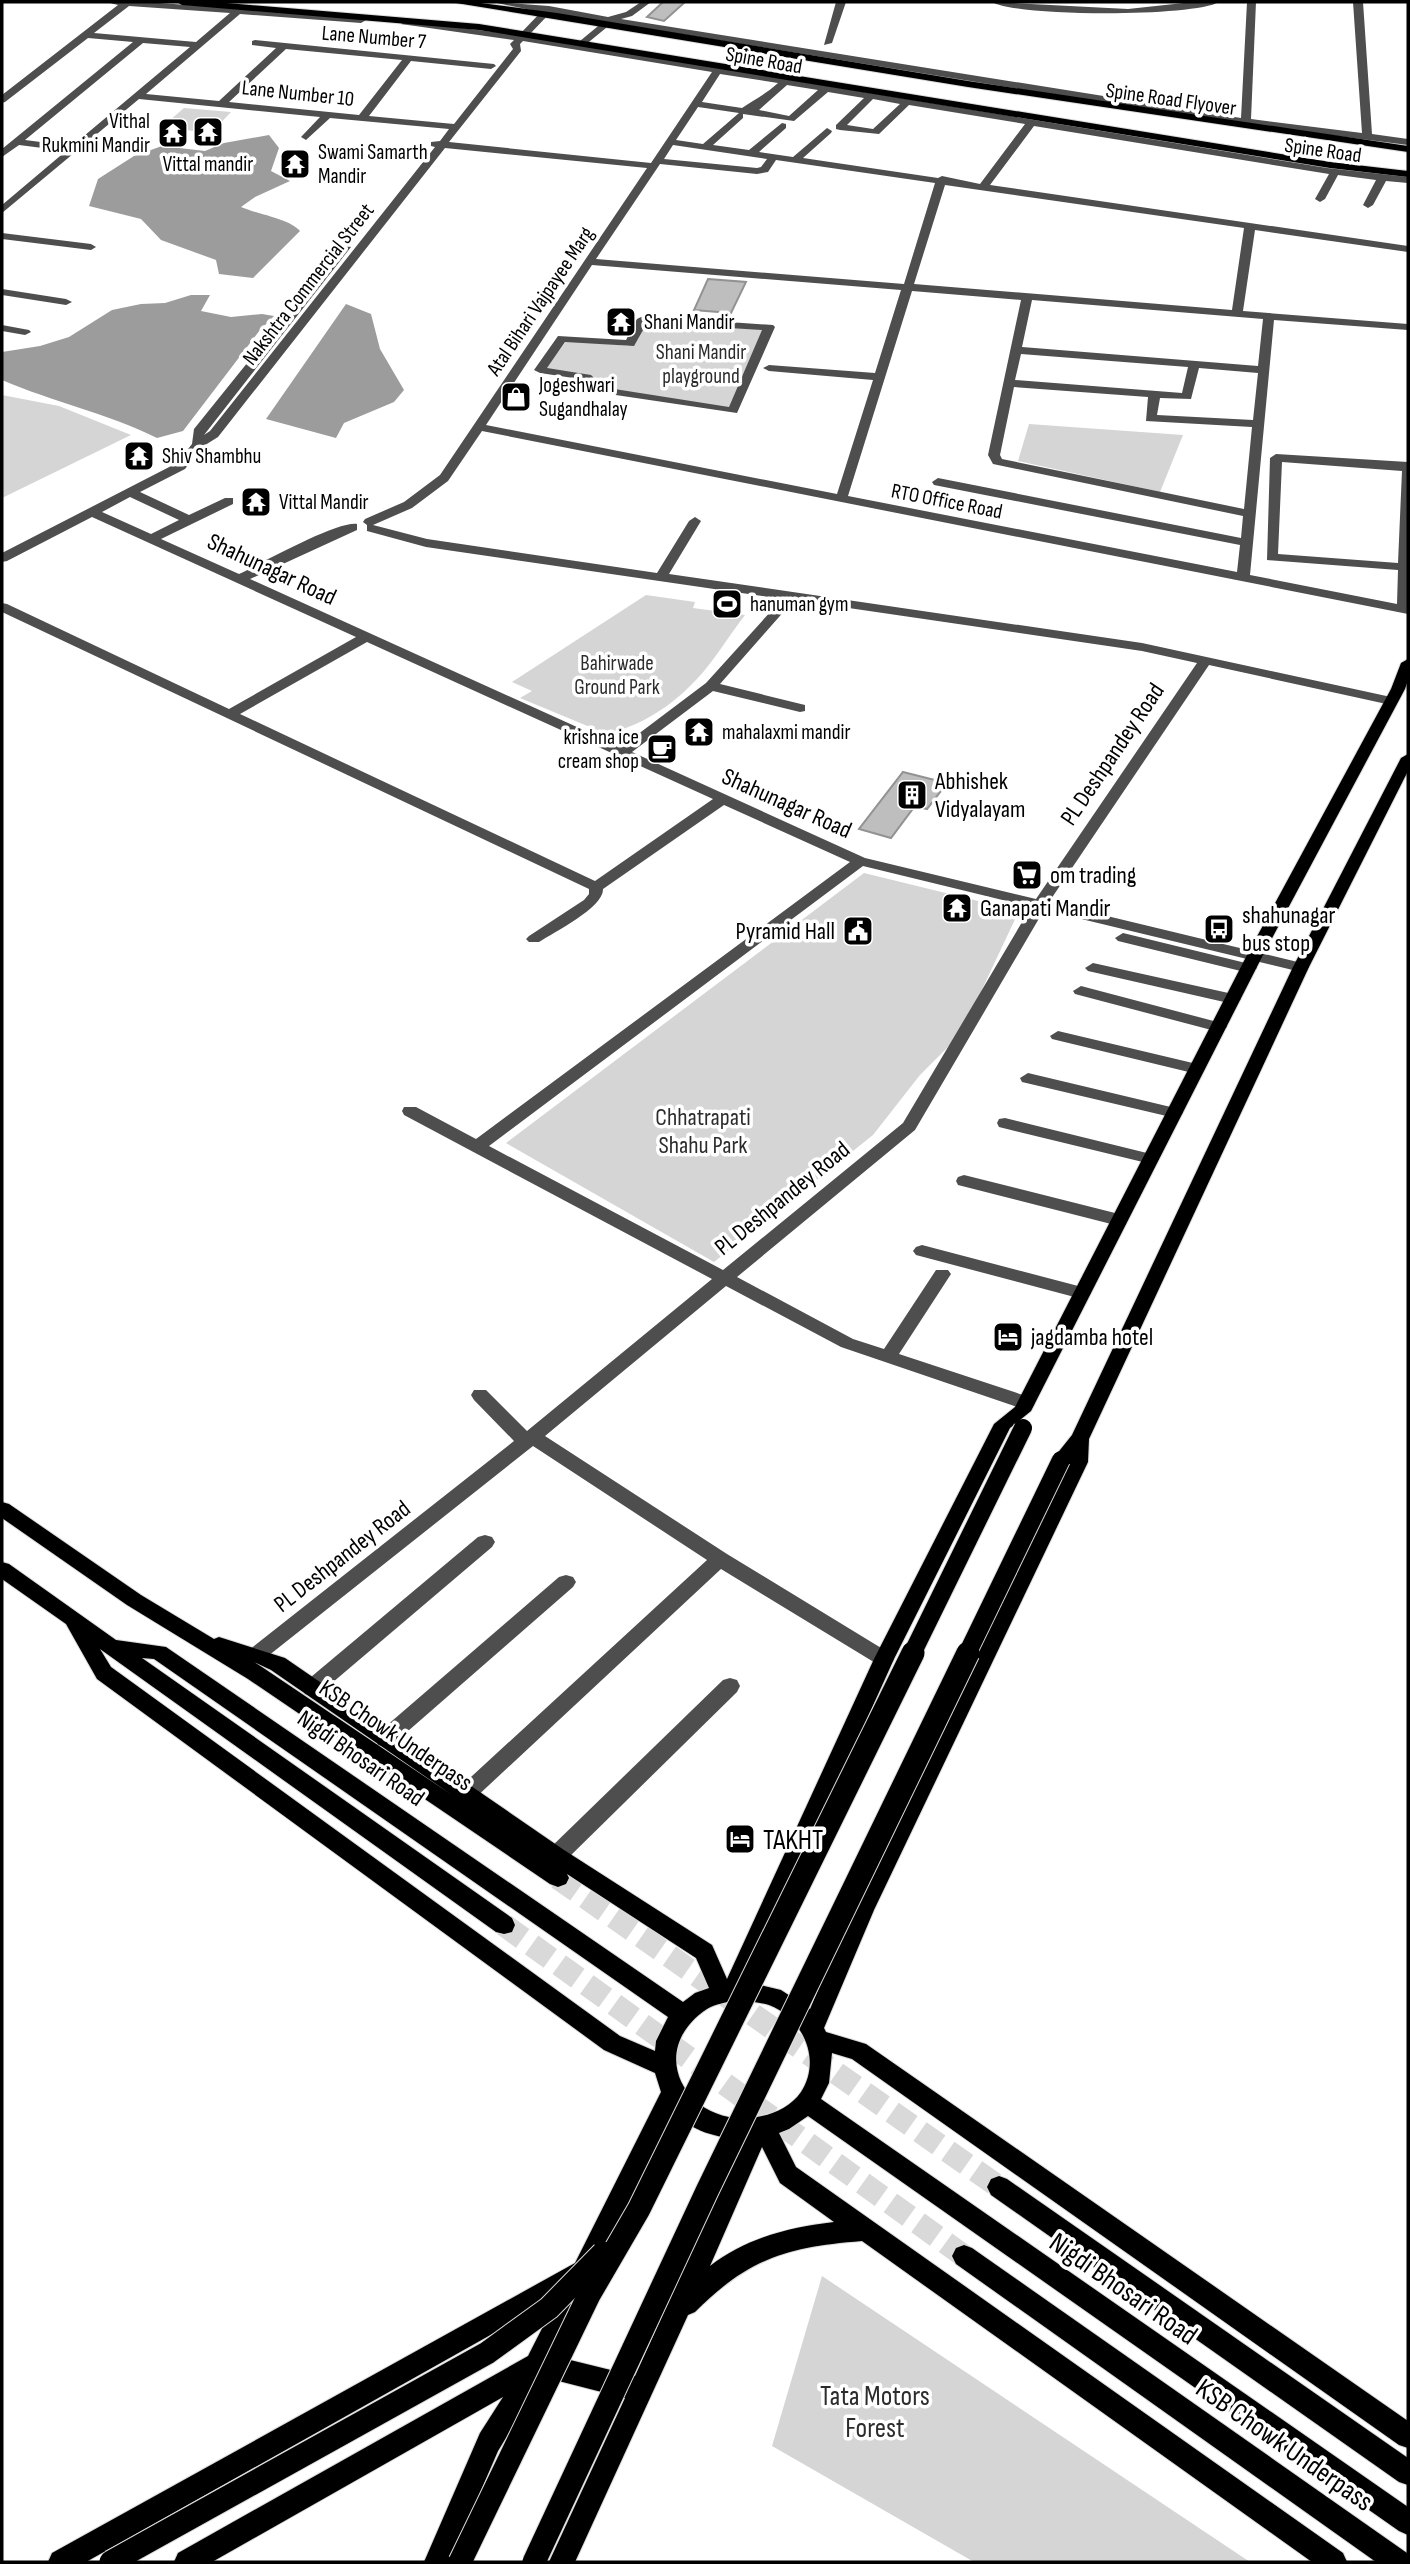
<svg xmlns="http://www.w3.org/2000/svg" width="1410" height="2564" viewBox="0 0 1410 2564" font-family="'Sofia Sans Condensed',sans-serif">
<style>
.green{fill:#d5d5d5}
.water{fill:#9c9c9c}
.building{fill:#bebebe;stroke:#929292;stroke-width:2}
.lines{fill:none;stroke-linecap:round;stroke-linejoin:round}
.major-tunnel{stroke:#d9d9d9;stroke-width:23;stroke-dasharray:23 11;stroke-linecap:butt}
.major-casing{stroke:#dbdbdb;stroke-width:2}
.minor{fill:#4e4e4e;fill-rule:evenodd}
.major{fill:#000;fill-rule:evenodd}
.major-bridge-far1-casing{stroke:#dbdbdb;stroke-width:20;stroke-linecap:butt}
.major-bridge-casing{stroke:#dbdbdb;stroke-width:25;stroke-linecap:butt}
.major-bridge-far1{stroke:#000;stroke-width:18}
.major-bridge{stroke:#000;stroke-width:23}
.labels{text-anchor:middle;stroke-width:7;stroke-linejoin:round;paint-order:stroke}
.far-street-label{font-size:21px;fill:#000;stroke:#fff}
.far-poi-label{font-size:21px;fill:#000;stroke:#fff;text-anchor:start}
.far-park-label{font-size:21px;fill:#2c2c2c;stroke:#fff}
.street-label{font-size:24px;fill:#000;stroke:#fff}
.poi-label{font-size:24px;fill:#000;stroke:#fff;text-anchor:start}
.park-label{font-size:24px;fill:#2c2c2c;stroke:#fff}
.near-poi-label{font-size:28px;fill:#000;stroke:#fff;text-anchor:start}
.near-street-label{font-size:28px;fill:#000;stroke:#fff}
.near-park-label{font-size:28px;fill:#2c2c2c;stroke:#fff}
</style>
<rect width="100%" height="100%" fill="#fff"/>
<!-- green -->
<g class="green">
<path d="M 184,108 L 231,112 L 214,130 L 205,128 L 202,132 L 162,127 Z"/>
<path d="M 643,319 L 769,327 L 733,411 L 582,387 L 587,378 L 543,373 L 567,340 L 629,346 Z"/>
<path d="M 2,395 L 59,406 L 131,435 L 2,498 Z"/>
<path d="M 1029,424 L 1183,435 L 1160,492 L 1018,461 Z"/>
<path d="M 646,595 L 695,602 L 693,608 L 745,615 C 727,638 710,668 688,688 C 668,708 630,733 602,732 L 520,698 L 532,691 L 512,682 Z"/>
<path d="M 864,873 L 1019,911 L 961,1034 L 920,1075 L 873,1135 L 714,1262 L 506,1143 Z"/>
<path d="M 822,2276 L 1250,2562 L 974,2562 L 772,2446 Z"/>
</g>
<!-- water -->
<g class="water">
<path d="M 269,135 L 279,148 L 271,171 L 290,181 L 255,197 L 241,207 C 257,214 290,219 300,231 L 253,278 L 219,274 L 216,260 L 161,240 L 141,219 L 89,206 L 98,179 L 134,156 L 162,146 L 205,151 L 224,143 Z"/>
<path d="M 191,295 L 210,295 L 201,311 L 231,317 L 262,314 L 274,316 L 260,330 L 183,431 L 157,438 C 107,413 53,402 2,380 L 2,352 L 40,346 L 69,337 L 112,310 L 141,304 L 165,303 Z"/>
<path d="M 346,304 L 371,314 L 380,349 L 404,390 L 394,402 L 344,423 L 336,438 L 266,419 Z"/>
</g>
<!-- building -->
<g class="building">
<path d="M 663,2 L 685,2 L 664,21 L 647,17 Z"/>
<path d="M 708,279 L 746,282 L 731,313 L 694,310 Z"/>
<path d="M 903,772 L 947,783 L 927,809 L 915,806 L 891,838 L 859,829 Z"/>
</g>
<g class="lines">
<!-- major-tunnel -->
<g class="major-tunnel">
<path d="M 558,1878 L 999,2187"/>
<path d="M 504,1925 L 964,2256"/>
</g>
<!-- major casing -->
<g class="major-casing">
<g id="major">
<path d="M 177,2 L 215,2 L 479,24 L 1330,162 L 1408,171 L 1408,177 L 1330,168 L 479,30 L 182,5 Z"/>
<path d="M 450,2 L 473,2 L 557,13 L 968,81 L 1408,146 L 1408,152 L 968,87 Z"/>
<path d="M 1408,659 L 1408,680 L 1405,689 L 1263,955 L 1031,1411 L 1010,1428 L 894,1659 L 748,1982 L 781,1990 L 810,2009 L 852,1910 L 1069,1463 L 1061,1467 L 1054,1465 L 1052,1460 L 1072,1435 L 1293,967 L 1401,758 L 1408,754 L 1408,771 L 1309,967 L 1089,1439 L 1088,1462 L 874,1910 L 824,2028 L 826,2032 L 866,2044 L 1408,2421 L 1408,2448 L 1399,2445 L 852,2059 L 832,2053 L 829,2083 L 821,2099 L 1408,2507 L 1408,2535 L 1399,2531 L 808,2116 L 789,2129 L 779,2133 L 796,2167 L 1343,2553 L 1347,2562 L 1312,2562 L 862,2241 C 787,2247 749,2258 695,2312 L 688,2315 L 575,2562 L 549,2562 L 625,2398 L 543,2377 L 498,2451 L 450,2562 L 424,2562 L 480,2433 L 503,2397 L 212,2562 L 174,2562 L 178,2553 L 528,2356 L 558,2297 L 86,2562 L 48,2562 L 52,2553 L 575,2263 L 661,2092 L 655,2073 L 604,2050 L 97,1679 L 66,1624 L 2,1579 L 2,1562 L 9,1564 L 116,1640 L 166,1647 L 683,2002 L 695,1993 L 709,1988 L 696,1958 L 567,1874 L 569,1878 L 566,1884 L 558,1887 L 550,1884 L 248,1679 L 127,1605 L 2,1518 L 2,1502 L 9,1504 L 141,1595 L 214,1639 L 219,1637 L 285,1658 L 564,1850 L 712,1945 L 727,1979 L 874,1659 L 994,1424 L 1015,1407 L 1247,955 L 1391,689 L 1401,663 ZM 100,1649 L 496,1932 L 504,1934 L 512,1932 L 515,1925 L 512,1918 L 142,1658 L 154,1659 L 668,2017 L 656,2041 L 655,2051 L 620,2036 L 111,1667 ZM 254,1662 L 271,1670 L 452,1795 L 262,1667 ZM 737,2000 C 747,2001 759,2002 769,2005 C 803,2018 822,2060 801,2092 C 792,2105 777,2113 762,2116 C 691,2133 641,2053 707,2009 C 715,2004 727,2002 737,2000 ZM 675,2112 C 691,2132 717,2137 742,2140 L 635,2376 L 554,2356 L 586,2289 L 583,2282 L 588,2274 L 594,2272 ZM 762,2147 L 780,2183 L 834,2222 C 790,2227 746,2238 710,2266 Z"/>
<path d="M 999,2176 L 1007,2179 L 1408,2458 L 1408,2485 L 1399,2482 L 991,2195 L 987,2187 L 991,2179 Z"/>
<path d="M 964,2245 L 972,2248 L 1407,2553 L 1408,2562 L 1376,2562 L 956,2264 L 952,2256 L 956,2248 Z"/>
</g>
</g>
<!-- minor -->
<g class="minor">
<path d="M 106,2 L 145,2 L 361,17 L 366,20 L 361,23 L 240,14 L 146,94 L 219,101 L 276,48 L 252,45 L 252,41 L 255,40 L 494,64 L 496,66 L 491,69 L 411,61 L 369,116 L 454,124 L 513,49 L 510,44 L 514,40 L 401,24 L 406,21 L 519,35 L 541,12 L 492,2 L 549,6 L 608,17 L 626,12 L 641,2 L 651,2 L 632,16 L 621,19 L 1241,118 L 1247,2 L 1256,2 L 1251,119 L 1362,133 L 1353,2 L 1363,2 L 1372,134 L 1408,139 L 1408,145 L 1211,120 L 612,23 L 584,46 L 1327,168 L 1408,177 L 1408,183 L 1386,181 L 1373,205 L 1368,208 L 1363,205 L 1376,180 L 1338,175 L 1325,199 L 1320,202 L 1315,199 L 1329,174 L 1034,126 L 990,185 L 1408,246 L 1408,252 L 1255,230 L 1243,311 L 1408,324 L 1408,330 L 1274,320 L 1250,575 L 1397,604 L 1398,570 L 1267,560 L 1270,458 L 1276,454 L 1408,462 L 1408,614 L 482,431 L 448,481 L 412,508 L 373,525 L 427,539 L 657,573 L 689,521 L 695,517 L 701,521 L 669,574 L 1142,643 L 1391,697 L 1398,701 L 1391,705 L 1209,665 L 1049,902 L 1306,964 L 1309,967 L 1306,970 L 1301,972 L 1044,910 L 915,1130 L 737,1277 L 853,1339 L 884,1349 L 936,1270 L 948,1270 L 951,1274 L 899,1354 L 1032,1398 L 1035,1403 L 1032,1408 L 1020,1408 L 841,1347 L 726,1286 L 545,1436 L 727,1554 L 891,1654 L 894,1659 L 891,1664 L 884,1667 L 877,1664 L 721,1569 L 473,1800 L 466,1802 L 459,1800 L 456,1794 L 459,1788 L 707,1560 L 533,1446 L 263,1660 L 256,1663 L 249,1660 L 246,1655 L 249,1650 L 514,1441 L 474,1400 L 471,1395 L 474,1390 L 486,1390 L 527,1431 L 712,1279 L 404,1115 L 402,1111 L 404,1107 L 416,1107 L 476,1139 L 850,862 L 724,805 L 603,889 C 604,907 555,932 539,942 L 529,942 L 526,939 L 529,936 L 584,900 L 589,894 L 589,889 L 2,612 L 2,603 L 7,604 L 229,709 L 356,637 L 92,517 L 7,561 L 2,562 L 2,553 L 177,463 L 192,444 L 194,429 L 342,245 L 351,247 L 204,435 L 210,431 L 435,147 L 431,146 L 431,142 L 440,141 L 449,129 L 330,118 L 306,140 L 301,137 L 320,117 L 139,99 L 2,213 L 2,205 L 66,151 L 19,145 L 2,157 L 2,149 L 133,42 L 88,38 L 5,102 L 2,103 L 2,95 L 118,5 ZM 129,6 L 230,13 L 196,42 L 94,33 ZM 550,13 L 603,22 L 580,41 L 580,45 L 528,36 ZM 523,41 L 712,72 L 651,163 L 449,142 L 521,51 L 520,44 ZM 143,43 L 190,47 L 72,146 L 25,140 ZM 286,49 L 402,60 L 359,115 L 229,102 ZM 720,74 L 778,83 C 766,94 755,99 742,108 L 702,102 ZM 787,85 L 818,90 L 789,116 L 759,110 ZM 828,92 L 864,98 L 836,125 L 836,129 L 840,130 L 879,134 L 909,105 L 1025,124 L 980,184 L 942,176 L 938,178 L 803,158 L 831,133 L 832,131 L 827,128 L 793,157 L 759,152 L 786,128 L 786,124 L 782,123 L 749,150 L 713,145 L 743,118 L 743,114 L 794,121 ZM 873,99 L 900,104 L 873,129 L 847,125 ZM 698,107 L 739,113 L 703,144 L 676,140 ZM 673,145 L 767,159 L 761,167 L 757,168 L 664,159 ZM 445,148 L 647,168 L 440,475 L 404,502 L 365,519 L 363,522 L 367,525 L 367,531 L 426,547 L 782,599 L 706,683 L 621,747 L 250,579 L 357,530 L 357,524 C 337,521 262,563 239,574 L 161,539 L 233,504 L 233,498 L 225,498 L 189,515 L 140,492 L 185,469 L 202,447 L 218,437 ZM 776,160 L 935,183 L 904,284 L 596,259 L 660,164 L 757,174 L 768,172 ZM 945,185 L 1244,228 L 1232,310 L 914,284 ZM 592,265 L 901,290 L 875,373 L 769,365 L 763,368 L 769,371 L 873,380 L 837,494 L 486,425 ZM 912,291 L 1021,300 L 988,455 L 993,464 L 1243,516 L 1241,538 L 938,478 L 932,482 L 934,485 L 1240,545 L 1237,572 L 848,496 ZM 1032,300 L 1263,319 L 1258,366 L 1022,347 ZM 1021,354 L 1188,367 L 1182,393 L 1015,380 ZM 1199,368 L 1258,373 L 1253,420 L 1157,415 L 1160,398 L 1191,399 ZM 1014,387 L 1148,397 L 1146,421 L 1252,427 L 1244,509 L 1002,459 L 1000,455 ZM 1282,462 L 1402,471 L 1398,563 L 1278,554 ZM 130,497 L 179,520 L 151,534 L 102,512 ZM 794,600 L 1142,651 L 1197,663 L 1036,899 L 865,858 L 632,752 L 713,691 L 800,712 L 805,711 L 805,705 L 720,684 ZM 367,642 L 713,799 L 595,881 L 240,714 ZM 863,866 L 1031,907 L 903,1123 L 723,1270 L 489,1146 Z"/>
<path d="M 836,2 L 846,2 L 832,43 L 824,45 Z"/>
<path d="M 992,2 L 1128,9 L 1193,2 L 1219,2 C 1194,17 1017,17 992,2 Z"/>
<path d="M 2,233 L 91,244 L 96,247 L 91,250 L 2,239 Z"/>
<path d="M 2,289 L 66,299 L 72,302 L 66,305 L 2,295 Z"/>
<path d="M 643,316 L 773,325 L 775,327 L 737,413 L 582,390 L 576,387 L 580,379 L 540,373 L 534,370 L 558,336 L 626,340 L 637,319 ZM 647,323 L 762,330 L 729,407 L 589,385 L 593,377 L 591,375 L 547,368 L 565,342 L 634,346 Z"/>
<path d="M 2,325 L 29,330 L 31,332 L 25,335 L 2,331 Z"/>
<path d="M 1123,933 L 1254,965 L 1257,968 L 1249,973 L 1118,941 L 1115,938 Z"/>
<path d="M 1093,963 L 1233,994 L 1241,999 L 1233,1004 L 1088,971 L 1085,968 Z"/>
<path d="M 1081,986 L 1225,1024 L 1227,1027 L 1219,1032 L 1075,994 L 1073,991 Z"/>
<path d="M 1058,1031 L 1197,1064 L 1205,1069 L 1197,1074 L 1052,1039 L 1050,1036 Z"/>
<path d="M 1028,1073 L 1175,1108 L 1183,1113 L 1175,1118 L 1022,1082 L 1020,1078 Z"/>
<path d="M 1005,1118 L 1151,1154 L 1159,1159 L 1151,1164 L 999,1127 L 997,1123 L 999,1119 Z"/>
<path d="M 964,1175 L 1119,1214 L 1128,1220 L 1119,1226 L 958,1185 L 956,1181 L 958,1177 Z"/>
<path d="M 922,1245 L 1082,1287 L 1091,1293 L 1082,1299 L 916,1255 L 913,1251 L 916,1247 Z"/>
<path d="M 485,1535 L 492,1537 L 495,1542 L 492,1547 L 319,1694 L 312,1696 L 305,1694 L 302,1688 L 305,1682 L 478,1537 Z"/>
<path d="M 566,1575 L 573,1577 L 576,1582 L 573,1587 L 392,1745 L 385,1747 L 378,1745 L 375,1739 L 378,1733 L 559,1577 Z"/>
<path d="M 730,1678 L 737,1680 L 740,1686 L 737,1692 L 564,1862 L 556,1865 L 548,1862 L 545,1856 L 548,1850 L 723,1680 Z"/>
</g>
<!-- major -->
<use href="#major" class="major"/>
<!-- major-bridge-far1 casing -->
<g class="major-bridge-far1-casing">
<g id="major-bridge-far1">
<path d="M 912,1654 L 1023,1428"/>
<path d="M 967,1654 L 1061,1460"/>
</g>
</g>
<!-- major-bridge casing -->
<g class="major-bridge-casing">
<g id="major-bridge">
<path d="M 111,2562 L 487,2353 L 549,2308 L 603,2253"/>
<path d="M 460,2562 L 589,2295 L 639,2209 L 913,1653"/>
<path d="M 534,2562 L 707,2191 L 968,1653"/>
</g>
</g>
<!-- major-bridge-far1 -->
<use href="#major-bridge-far1" class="major-bridge-far1"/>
<!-- major-bridge -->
<use href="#major-bridge" class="major-bridge"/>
</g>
<!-- icons -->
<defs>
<g id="temple-square" transform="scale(1.575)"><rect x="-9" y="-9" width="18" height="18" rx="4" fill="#000" stroke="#fff"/><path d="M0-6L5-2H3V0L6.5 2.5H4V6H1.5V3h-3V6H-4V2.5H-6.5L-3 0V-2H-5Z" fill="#fff"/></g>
<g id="shop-square" transform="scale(1.575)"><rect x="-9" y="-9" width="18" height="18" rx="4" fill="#000" stroke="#fff"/><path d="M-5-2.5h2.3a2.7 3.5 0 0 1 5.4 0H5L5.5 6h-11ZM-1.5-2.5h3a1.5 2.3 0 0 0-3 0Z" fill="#fff"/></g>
<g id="stadium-square" transform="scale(1.575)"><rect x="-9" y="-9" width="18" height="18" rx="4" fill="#000" stroke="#fff"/><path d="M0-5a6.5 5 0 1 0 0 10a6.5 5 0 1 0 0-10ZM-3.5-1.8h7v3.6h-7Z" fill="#fff"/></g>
<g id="cafe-square" transform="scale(1.575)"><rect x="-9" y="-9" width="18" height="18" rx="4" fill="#000" stroke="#fff"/><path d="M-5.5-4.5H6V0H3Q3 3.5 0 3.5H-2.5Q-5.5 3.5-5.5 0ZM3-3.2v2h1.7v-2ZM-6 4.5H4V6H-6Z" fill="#fff"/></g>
<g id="building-square" transform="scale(1.575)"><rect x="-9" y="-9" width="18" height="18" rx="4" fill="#000" stroke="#fff"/><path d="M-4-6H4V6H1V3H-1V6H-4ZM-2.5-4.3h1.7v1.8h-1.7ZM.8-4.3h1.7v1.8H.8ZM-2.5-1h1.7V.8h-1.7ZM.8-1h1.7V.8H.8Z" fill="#fff"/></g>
<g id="supermarket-square" transform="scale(1.575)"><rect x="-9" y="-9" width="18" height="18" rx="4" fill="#000" stroke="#fff"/><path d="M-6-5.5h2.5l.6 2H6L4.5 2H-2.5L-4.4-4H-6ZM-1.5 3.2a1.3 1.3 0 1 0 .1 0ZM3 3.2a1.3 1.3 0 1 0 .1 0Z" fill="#fff"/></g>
<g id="bus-square" transform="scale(1.575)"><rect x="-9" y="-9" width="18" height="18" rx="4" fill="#000" stroke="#fff"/><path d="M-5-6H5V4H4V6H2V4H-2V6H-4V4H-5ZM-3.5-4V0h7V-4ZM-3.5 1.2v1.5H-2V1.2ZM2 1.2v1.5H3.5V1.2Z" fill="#fff"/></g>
<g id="civic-square" transform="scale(1.575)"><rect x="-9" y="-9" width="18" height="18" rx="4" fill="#000" stroke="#fff"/><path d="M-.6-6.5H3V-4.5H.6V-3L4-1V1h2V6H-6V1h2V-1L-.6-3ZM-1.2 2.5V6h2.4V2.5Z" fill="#fff"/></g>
<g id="hotel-square" transform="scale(1.575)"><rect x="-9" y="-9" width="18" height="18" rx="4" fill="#000" stroke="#fff"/><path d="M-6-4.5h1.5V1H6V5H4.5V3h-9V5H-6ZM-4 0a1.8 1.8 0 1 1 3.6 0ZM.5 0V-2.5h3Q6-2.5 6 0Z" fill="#fff"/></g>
</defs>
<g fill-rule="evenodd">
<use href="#temple-square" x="208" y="132"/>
<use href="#temple-square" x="173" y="133"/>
<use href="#temple-square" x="295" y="164"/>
<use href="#temple-square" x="621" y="322"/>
<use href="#shop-square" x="516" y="397"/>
<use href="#temple-square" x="139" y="456"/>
<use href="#temple-square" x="256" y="502"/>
<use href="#stadium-square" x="727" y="604"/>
<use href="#temple-square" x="699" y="732"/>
<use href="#cafe-square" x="662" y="749"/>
<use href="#building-square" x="912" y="795"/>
<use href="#supermarket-square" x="1027" y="875"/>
<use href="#temple-square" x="957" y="908"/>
<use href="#bus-square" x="1219" y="929"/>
<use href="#civic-square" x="858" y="931"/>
<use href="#hotel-square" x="1008" y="1337"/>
<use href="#hotel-square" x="740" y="1839"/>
</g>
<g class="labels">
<!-- far-street labels -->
<g class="far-street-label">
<text transform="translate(374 37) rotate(5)" y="7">Lane Number 7</text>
<text transform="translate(764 60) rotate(10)" y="7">Spine Road</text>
<text transform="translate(298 93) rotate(6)" y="7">Lane Number 10</text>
<text transform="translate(1171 99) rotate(8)" y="7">Spine Road Flyover</text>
<text transform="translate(1323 150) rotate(8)" y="7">Spine Road</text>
<text transform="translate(308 284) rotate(-52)" y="7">Nakshtra Commercial Street</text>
<text transform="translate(540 301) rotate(-56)" y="7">Atal Bihari Vajpayee Marg</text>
<text transform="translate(947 501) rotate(11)" y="7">RTO Office Road</text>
</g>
<!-- far-poi labels -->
<g class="far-poi-label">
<text x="150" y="128" text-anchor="end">Vithal<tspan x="150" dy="24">Rukmini Mandir</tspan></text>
<text x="318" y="159">Swami Samarth<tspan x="318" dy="24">Mandir</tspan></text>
<text x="208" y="171" text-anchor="middle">Vittal mandir</text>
<text x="644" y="329">Shani Mandir</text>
<text x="539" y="392">Jogeshwari<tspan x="539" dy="24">Sugandhalay</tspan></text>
<text x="162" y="463">Shiv Shambhu</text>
<text x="279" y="509">Vittal Mandir</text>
<text x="750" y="611">hanuman gym</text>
<text x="722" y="739">mahalaxmi mandir</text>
<text x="639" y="744" text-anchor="end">krishna ice<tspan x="639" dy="24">cream shop</tspan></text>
</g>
<!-- far-park labels -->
<g class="far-park-label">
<text x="701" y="359">Shani Mandir<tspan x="701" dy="24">playground</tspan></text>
<text x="617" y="670">Bahirwade<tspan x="617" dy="24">Ground Park</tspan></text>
</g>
<!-- street labels -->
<g class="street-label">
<text transform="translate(272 569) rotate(25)" y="8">Shahunagar Road</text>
<text transform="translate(1112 754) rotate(-56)" y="8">PL Deshpandey Road</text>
<text transform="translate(787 803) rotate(24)" y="8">Shahunagar Road</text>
<text transform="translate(782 1198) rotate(-39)" y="8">PL Deshpandey Road</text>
<text transform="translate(342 1556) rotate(-38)" y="8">PL Deshpandey Road</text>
<text transform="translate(396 1735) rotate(34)" y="8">KSB Chowk Underpass</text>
<text transform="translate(361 1758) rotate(35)" y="8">Nigdi Bhosari Road</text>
</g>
<!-- poi labels -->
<g class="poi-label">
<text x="935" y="789">Abhishek<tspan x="935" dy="28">Vidyalayam</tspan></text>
<text x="1050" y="883">om trading</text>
<text x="980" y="916">Ganapati Mandir</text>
<text x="1242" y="923">shahunagar<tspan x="1242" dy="28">bus stop</tspan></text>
<text x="835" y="939" text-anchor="end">Pyramid Hall</text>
<text x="1031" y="1345">jagdamba hotel</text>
</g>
<!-- park labels -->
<g class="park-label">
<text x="703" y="1125">Chhatrapati<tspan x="703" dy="28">Shahu Park</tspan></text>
</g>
<!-- near-poi labels -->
<g class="near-poi-label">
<text x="763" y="1849">TAKHT</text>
</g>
<!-- near-street labels -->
<g class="near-street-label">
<text transform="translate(1124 2288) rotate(35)" y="10">Nigdi Bhosari Road</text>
<text transform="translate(1285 2444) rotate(35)" y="10">KSB Chowk Underpass</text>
</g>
<!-- near-park labels -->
<g class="near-park-label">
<text x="875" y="2405">Tata Motors<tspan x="875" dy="32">Forest</tspan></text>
</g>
</g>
<!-- border -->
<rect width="1410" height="2564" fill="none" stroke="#000000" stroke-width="7"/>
</svg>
